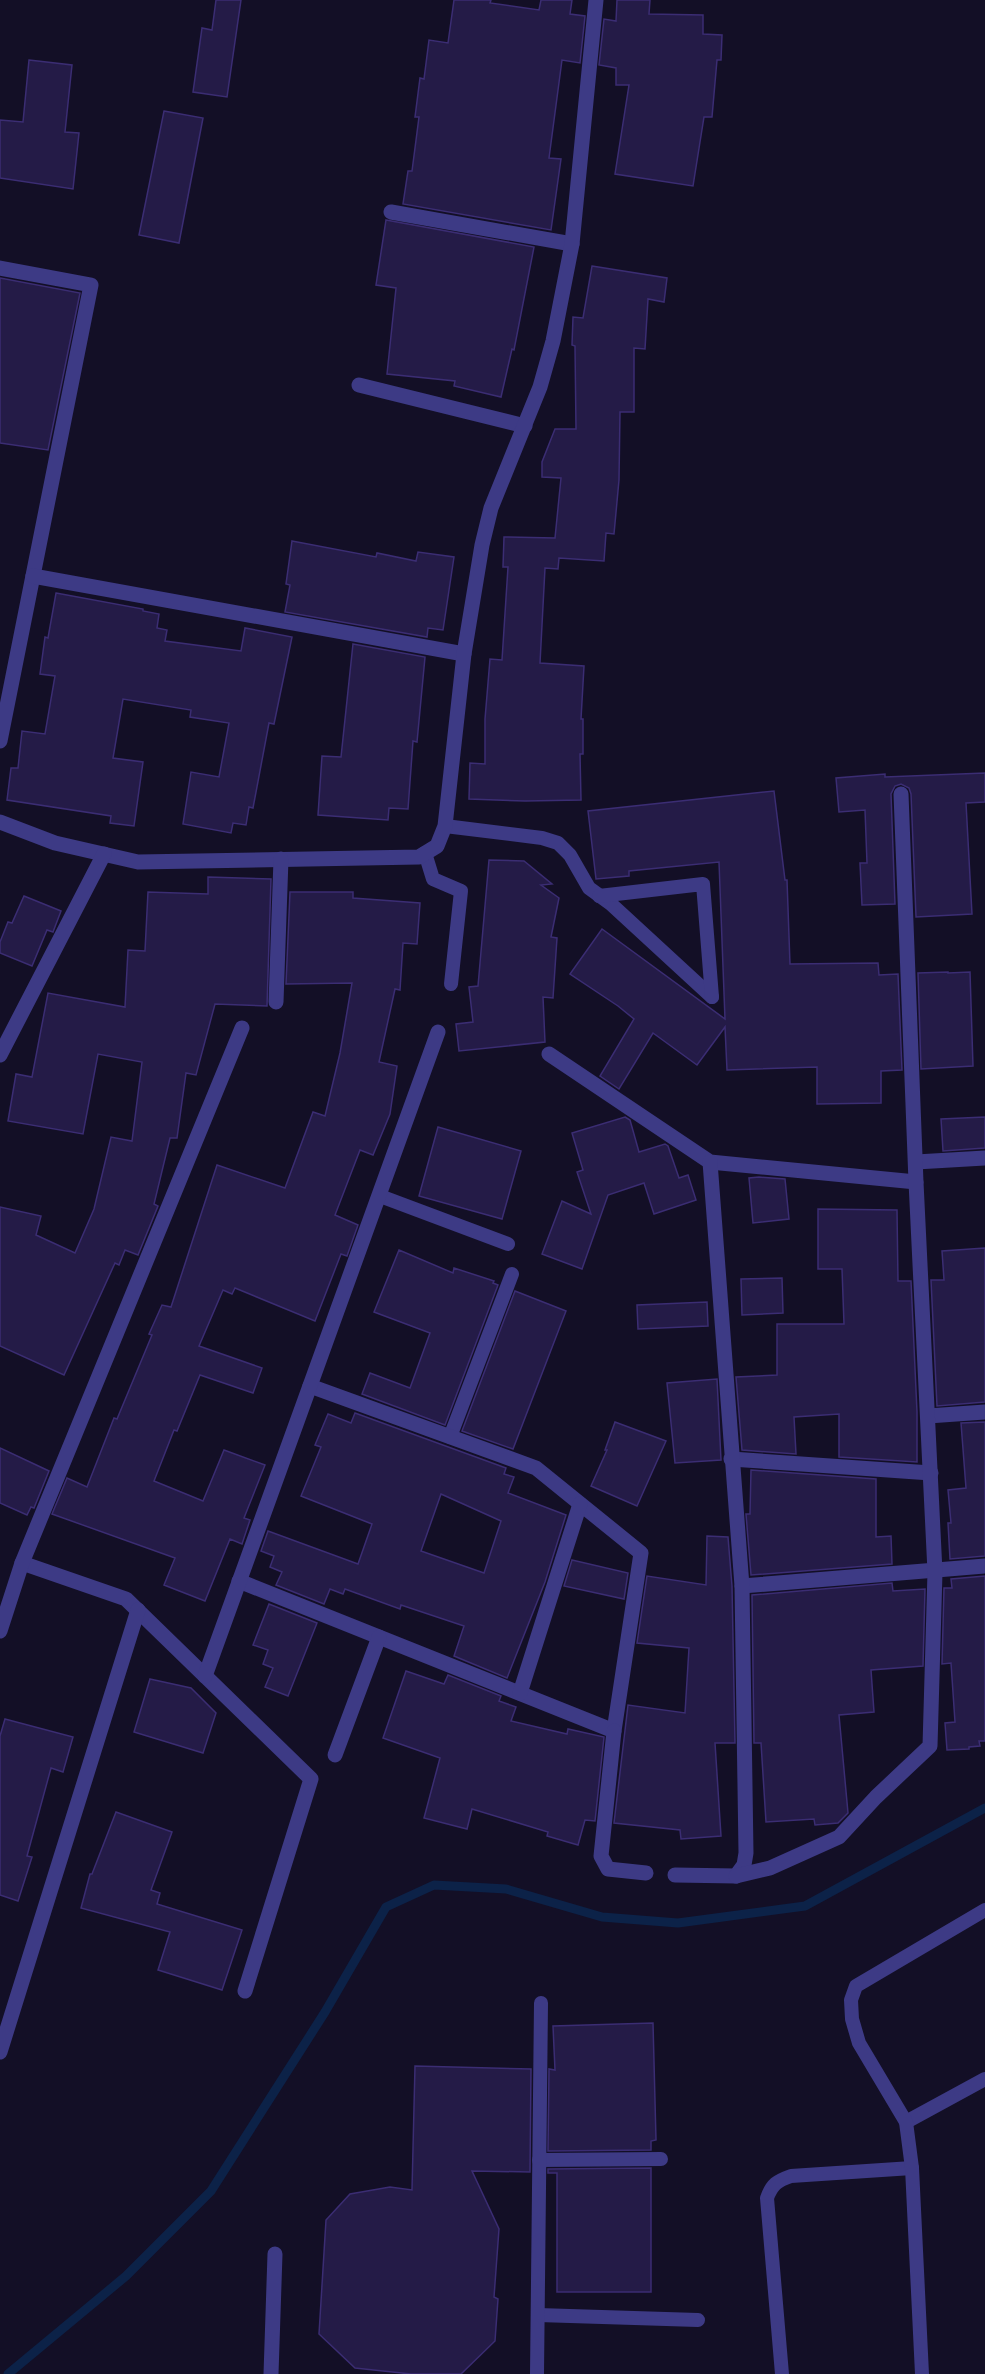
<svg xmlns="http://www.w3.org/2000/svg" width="985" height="2374" viewBox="0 0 985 2374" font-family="Poppins,sans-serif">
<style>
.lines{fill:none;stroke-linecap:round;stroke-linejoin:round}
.stream{stroke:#0c2248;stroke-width:9}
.building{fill:#241b47;stroke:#3b2d73;stroke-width:1.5;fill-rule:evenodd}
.service{stroke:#3d3a85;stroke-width:14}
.minor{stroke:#3d3a85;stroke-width:15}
</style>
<rect width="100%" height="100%" fill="#130f26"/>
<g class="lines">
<!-- stream -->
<path class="stream" d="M 8,2374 L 126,2276 L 211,2191 L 325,2012 L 386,1907 L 434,1885 L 506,1889 L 602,1917 L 678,1923 L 805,1906 L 985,1808"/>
</g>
<!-- building -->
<g class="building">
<path d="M 216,0 L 241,0 L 227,97 L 193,92 L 202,28 L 212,30 Z"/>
<path d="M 454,0 L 491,0 L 490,3 L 539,10 L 541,0 L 572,0 L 570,14 L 585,16 L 580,63 L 562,60 L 549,158 L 561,159 L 551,230 L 403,204 L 408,171 L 412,171 L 419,117 L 415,117 L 420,78 L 424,79 L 429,40 L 448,43 Z"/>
<path d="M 617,0 L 650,0 L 649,14 L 703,15 L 703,34 L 722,35 L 721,60 L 717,60 L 712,117 L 704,117 L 693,186 L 615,174 L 629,85 L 616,85 L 616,68 L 599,65 L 604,19 L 616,21 Z"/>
<path d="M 29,60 L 72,65 L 65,132 L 79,133 L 73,189 L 0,178 L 0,120 L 23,122 Z"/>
<path d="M 164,111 L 203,118 L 179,243 L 139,235 Z"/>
<path d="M 386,220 L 534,247 L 514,350 L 512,349 L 501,397 L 454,386 L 455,381 L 387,374 L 396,288 L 376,285 Z"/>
<path d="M 592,266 L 667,278 L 664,302 L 648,299 L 645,349 L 634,348 L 634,412 L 620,412 L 619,480 L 614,534 L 606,533 L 604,561 L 559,558 L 558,569 L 545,568 L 540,663 L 584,666 L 581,719 L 583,719 L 583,754 L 580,754 L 581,800 L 525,801 L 469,799 L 470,763 L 485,764 L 485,719 L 490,659 L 502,660 L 508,567 L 503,567 L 504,537 L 555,538 L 561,478 L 542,477 L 542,462 L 555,429 L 576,429 L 575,346 L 572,345 L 573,317 L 583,318 Z"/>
<path d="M 0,278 L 80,293 L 48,450 L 0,443 Z"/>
<path d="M 292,541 L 376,557 L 377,553 L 416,561 L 418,552 L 454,557 L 443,630 L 428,628 L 427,637 L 285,612 L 290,585 L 286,584 Z"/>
<path d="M 56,593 L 143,609 L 143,611 L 159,614 L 157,628 L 167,630 L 165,641 L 241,651 L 245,628 L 292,637 L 274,724 L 269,723 L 253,808 L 249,807 L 246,825 L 233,823 L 231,833 L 183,824 L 191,772 L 219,777 L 229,723 L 190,717 L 191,710 L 123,699 L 113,758 L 143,762 L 134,826 L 110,823 L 111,816 L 7,800 L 11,768 L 18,768 L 22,731 L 45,734 L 55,676 L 40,674 L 45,637 L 48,638 Z"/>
<path d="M 353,644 L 425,657 L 417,742 L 413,741 L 408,809 L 389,808 L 388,820 L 318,815 L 322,756 L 341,757 Z"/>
<path d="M 985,773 L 985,802 L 966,803 L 972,914 L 916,917 L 911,794 L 909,788 L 901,784 L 895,786 L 891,794 L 895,904 L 862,905 L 860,863 L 867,863 L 865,810 L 839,812 L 836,778 L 885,774 L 885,777 Z"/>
<path d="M 774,791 L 785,880 L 787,880 L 790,964 L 878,963 L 879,975 L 898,974 L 902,1070 L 881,1071 L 881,1103 L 817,1104 L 817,1067 L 727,1070 L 725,1027 L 697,1065 L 653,1033 L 619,1089 L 600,1076 L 634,1019 L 618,1006 L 570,974 L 602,929 L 725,1019 L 719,862 L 629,871 L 629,876 L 596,879 L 588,811 Z"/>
<path d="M 489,860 L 524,861 L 552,884 L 541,885 L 559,898 L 551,937 L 557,938 L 553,998 L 543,997 L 545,1042 L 459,1051 L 456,1024 L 473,1022 L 469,987 L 478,986 Z"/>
<path d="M 208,877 L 271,879 L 267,1006 L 215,1004 L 196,1075 L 186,1073 L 177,1138 L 170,1138 L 154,1204 L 158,1206 L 138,1255 L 125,1250 L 119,1265 L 115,1263 L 64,1375 L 0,1346 L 0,1207 L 41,1216 L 36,1235 L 75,1253 L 94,1209 L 111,1137 L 132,1141 L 142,1062 L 98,1054 L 83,1134 L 8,1121 L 16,1074 L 32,1077 L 48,993 L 125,1007 L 128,950 L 145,951 L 148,892 L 208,894 Z"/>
<path d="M 290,892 L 353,892 L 353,898 L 420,903 L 417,944 L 403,943 L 400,990 L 395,989 L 379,1062 L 397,1066 L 390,1114 L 373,1155 L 360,1150 L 335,1215 L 358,1225 L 347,1256 L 341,1254 L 315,1321 L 235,1288 L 232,1294 L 223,1290 L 199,1346 L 262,1368 L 253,1393 L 200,1375 L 177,1431 L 174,1430 L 154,1481 L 203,1501 L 224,1450 L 265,1465 L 244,1518 L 250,1520 L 242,1544 L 230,1539 L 205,1601 L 164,1585 L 175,1558 L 52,1514 L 67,1478 L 87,1487 L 114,1418 L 117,1419 L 152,1335 L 149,1334 L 162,1305 L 171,1307 L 217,1165 L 285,1188 L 313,1112 L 325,1116 L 340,1053 L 352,983 L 286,984 Z"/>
<path d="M 24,896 L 61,911 L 53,932 L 47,930 L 32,966 L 0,953 L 0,942 L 8,922 L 12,923 Z"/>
<path d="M 948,972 L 948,973 L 970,972 L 973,1066 L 921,1069 L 918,973 Z"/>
<path d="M 625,1117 L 630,1120 L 639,1152 L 665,1144 L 668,1146 L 679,1178 L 688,1175 L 696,1200 L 654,1214 L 644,1183 L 608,1195 L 582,1269 L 542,1254 L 562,1201 L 591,1214 L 577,1172 L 583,1170 L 572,1133 Z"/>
<path d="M 985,1117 L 985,1148 L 943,1151 L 941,1119 Z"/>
<path d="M 438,1127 L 521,1151 L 502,1219 L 419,1196 Z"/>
<path d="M 759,1177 L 785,1179 L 789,1219 L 753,1223 L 749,1178 Z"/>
<path d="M 818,1209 L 897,1210 L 898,1281 L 911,1281 L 917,1412 L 917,1462 L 839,1457 L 839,1414 L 794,1417 L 796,1454 L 742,1450 L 736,1377 L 777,1375 L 777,1324 L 844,1324 L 842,1269 L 818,1269 Z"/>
<path d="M 985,1248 L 985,1402 L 937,1406 L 931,1280 L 944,1280 L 942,1251 Z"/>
<path d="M 399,1250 L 453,1273 L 454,1268 L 494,1281 L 493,1283 L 498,1285 L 445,1425 L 362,1394 L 370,1373 L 410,1388 L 430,1333 L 374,1312 Z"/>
<path d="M 782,1278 L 783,1313 L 742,1315 L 741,1279 Z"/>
<path d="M 515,1291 L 566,1311 L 513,1449 L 462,1431 Z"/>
<path d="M 707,1302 L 708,1326 L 638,1329 L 637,1305 Z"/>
<path d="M 717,1379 L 721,1460 L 675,1463 L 667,1383 Z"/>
<path d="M 355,1413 L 506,1468 L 504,1474 L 514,1477 L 508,1493 L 566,1515 L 545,1582 L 507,1678 L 454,1656 L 464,1626 L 401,1605 L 400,1609 L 345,1589 L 343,1594 L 330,1589 L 324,1604 L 276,1585 L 282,1572 L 270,1567 L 274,1556 L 261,1551 L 268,1531 L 358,1564 L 372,1524 L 301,1496 L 321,1447 L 315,1445 L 328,1414 L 351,1423 ZM 441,1494 L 501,1521 L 484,1573 L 421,1551 Z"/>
<path d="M 615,1422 L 666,1441 L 637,1506 L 591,1486 L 607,1450 L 605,1450 Z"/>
<path d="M 985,1422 L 985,1556 L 950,1559 L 948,1523 L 951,1523 L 948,1490 L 966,1488 L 961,1423 Z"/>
<path d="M 0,1448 L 49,1471 L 34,1508 L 31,1507 L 27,1515 L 0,1503 Z"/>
<path d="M 751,1470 L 876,1479 L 876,1537 L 891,1536 L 892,1564 L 751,1575 L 746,1514 L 750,1514 Z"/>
<path d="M 707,1536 L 728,1537 L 732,1586 L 735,1743 L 715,1743 L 721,1836 L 681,1839 L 680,1830 L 614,1823 L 628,1705 L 685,1713 L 689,1648 L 637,1643 L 647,1576 L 706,1585 Z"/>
<path d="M 572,1560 L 628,1573 L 624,1599 L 564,1586 Z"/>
<path d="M 985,1576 L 985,1741 L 979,1741 L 980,1746 L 969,1747 L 969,1749 L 947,1750 L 945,1723 L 955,1722 L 951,1663 L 942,1664 L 944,1588 L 952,1588 L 951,1579 Z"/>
<path d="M 892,1583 L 893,1591 L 925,1589 L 923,1666 L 871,1670 L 874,1712 L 839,1715 L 848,1813 L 838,1823 L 815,1825 L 814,1819 L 766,1822 L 761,1743 L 754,1743 L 752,1595 Z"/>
<path d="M 269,1604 L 317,1623 L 288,1696 L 265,1687 L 273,1668 L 263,1664 L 268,1650 L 253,1645 Z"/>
<path d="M 406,1671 L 444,1684 L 448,1675 L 501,1696 L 499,1701 L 516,1707 L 511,1721 L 567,1734 L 568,1729 L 604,1737 L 595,1821 L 585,1820 L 578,1845 L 547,1836 L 548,1832 L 472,1809 L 467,1829 L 424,1818 L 440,1758 L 383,1738 Z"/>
<path d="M 150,1679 L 191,1688 L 216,1713 L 203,1753 L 134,1732 Z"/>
<path d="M 5,1719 L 73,1737 L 63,1772 L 51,1768 L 27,1856 L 32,1857 L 18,1901 L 0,1895 L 0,1736 Z"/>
<path d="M 116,1812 L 172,1832 L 151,1890 L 160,1893 L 157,1904 L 242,1930 L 222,1990 L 158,1970 L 170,1932 L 81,1908 L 90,1874 L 92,1874 Z"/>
<path d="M 653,2023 L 656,2140 L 651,2141 L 651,2150 L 548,2151 L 549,2069 L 555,2070 L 553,2026 Z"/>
<path d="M 415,2066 L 531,2069 L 530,2172 L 472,2171 L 499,2229 L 494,2297 L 498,2299 L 495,2341 L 461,2374 L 411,2374 L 355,2368 L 319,2334 L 326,2220 L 350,2194 L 390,2187 L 412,2190 Z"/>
<path d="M 651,2168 L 651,2292 L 557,2292 L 557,2173 L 548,2173 L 548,2169 Z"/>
</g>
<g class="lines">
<!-- service -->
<g class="service">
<path d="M 445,826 L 542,838 L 558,843 L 570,855 L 589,888 L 611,904 L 712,997"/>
<path d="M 425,853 L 433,879 L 461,891 L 451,984"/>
<path d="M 599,896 L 703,884 L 712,997"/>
<path d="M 380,1196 L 508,1244"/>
<path d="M 450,1437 L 512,1274"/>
<path d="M 906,2122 L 985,2079"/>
<path d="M 539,2160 L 661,2159"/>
<path d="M 538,2315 L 698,2320"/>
<path d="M 537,2374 L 541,2003"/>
<path d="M 782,2374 L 767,2198 C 772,2184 777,2181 791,2176 L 912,2168"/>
<path d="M 922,2374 L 912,2168 L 906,2122 L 859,2043 L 852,2019 L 851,2000 L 856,1986 L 985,1910"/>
</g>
<!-- minor -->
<g class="minor">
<path d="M 391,212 L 572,244"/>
<path d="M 0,268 L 91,285 L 0,741"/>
<path d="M 359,385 L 525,426"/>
<path d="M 33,576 L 464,654"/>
<path d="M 0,822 L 55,843 L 138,862 L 419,857 L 437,846 L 445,826 L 464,654 L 482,545 L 491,508 L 540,387 L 553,341 L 572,244 L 596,0"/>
<path d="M 276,1002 L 281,859"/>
<path d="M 549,1054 L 710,1162 L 916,1182"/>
<path d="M 0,1055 L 104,854"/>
<path d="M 916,1162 L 985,1158"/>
<path d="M 928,1416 L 985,1412"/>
<path d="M 731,1459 L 931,1473"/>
<path d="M 22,1563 L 126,1599 L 311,1779 L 245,1991"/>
<path d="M 239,1581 L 614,1731 L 641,1553 L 536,1468 L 310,1386"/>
<path d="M 742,1586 L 985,1566"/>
<path d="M 0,1631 L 22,1563 L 242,1028"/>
<path d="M 205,1676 L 438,1032"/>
<path d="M 520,1693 L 580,1504"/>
<path d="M 614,1731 L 601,1856 L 608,1869 L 646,1873"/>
<path d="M 335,1755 L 379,1637"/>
<path d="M 675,1875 L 736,1876 L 744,1865 L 746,1853 L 742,1586 L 710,1162"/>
<path d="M 736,1876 L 770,1868 L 839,1837 L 876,1797 L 930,1746 L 935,1572 L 916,1182 L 901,794"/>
<path d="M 0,2052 L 138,1610"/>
<path d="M 271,2374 L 275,2254"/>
</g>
</g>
</svg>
